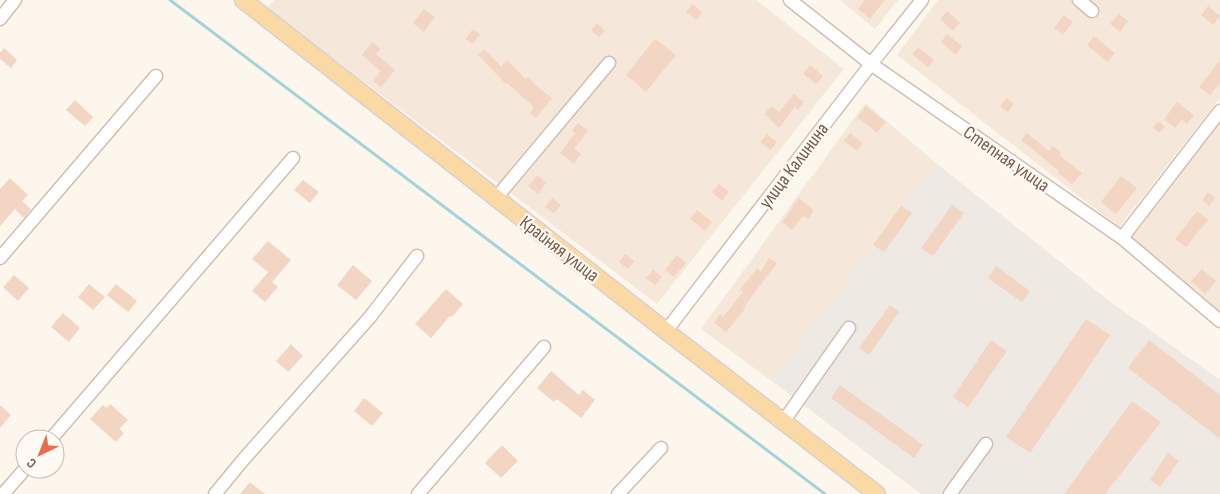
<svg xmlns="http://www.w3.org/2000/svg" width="1220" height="494" viewBox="0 0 1220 494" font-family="'Sofia Sans Condensed',sans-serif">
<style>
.residential{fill:#f5e8da}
.industrial{fill:#efe9e4}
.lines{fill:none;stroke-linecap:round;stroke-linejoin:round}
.stream{stroke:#a5d3da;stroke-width:3}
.building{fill:#f3d5c3}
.minor-casing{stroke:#d1beb0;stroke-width:15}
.major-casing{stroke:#dad1cd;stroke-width:19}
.minor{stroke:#fff;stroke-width:12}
.major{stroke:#fbd9a5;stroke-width:16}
.labels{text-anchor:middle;stroke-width:4.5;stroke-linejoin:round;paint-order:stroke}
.street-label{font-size:19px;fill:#7a5c4d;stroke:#fffaf3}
</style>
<rect width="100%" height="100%" fill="#fdf6ec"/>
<!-- residential -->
<g class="residential">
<path d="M 274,0 L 756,0 L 844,69 L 657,304 L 267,8 Z"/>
<path d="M 840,0 L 898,0 L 875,29 Z"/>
<path d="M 938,0 L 1220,0 L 1220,98 L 1119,227 L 897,55 Z"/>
<path d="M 865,103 L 936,163 L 772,381 L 701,329 Z"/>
<path d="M 1220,123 L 1220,312 L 1131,238 Z"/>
</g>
<!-- industrial -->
<path class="industrial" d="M 936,163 L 1108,300 L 1220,380 L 1220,494 L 921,494 L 772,381 Z"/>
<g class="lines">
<!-- stream -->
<path class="stream" d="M 170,0 L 825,494"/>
</g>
<!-- building -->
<g class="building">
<path d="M 865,0 L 885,0 L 870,19 L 858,9 Z"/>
<path d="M 692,4 L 702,12 L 696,20 L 686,12 Z"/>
<path d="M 1208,6 L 1220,16 L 1213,25 L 1201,15 Z"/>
<path d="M 424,9 L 435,17 L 424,32 L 413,23 Z"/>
<path d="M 947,11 L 960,23 L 953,31 L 940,19 Z"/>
<path d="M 1119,14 L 1128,21 L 1120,32 L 1110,24 Z"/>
<path d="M 1064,15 L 1073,22 L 1063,35 L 1054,28 Z"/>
<path d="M 597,23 L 605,31 L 599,37 L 591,30 Z"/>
<path d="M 473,29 L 480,34 L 473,44 L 465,39 Z"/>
<path d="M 947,34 L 962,46 L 956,55 L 941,42 Z"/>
<path d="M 1094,36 L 1115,53 L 1108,62 L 1087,45 Z"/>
<path d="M 655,39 L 676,55 L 646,92 L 626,75 Z"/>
<path d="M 372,42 L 380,49 L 376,54 L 395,70 L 381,87 L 373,81 L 381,71 L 362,55 Z"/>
<path d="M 918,47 L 934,60 L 928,67 L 912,54 Z"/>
<path d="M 4,48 L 17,60 L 11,68 L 0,59 L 0,53 Z"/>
<path d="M 484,49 L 501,66 L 507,60 L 526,79 L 528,77 L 535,85 L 552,98 L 536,118 L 530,113 L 534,107 L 507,83 L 506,84 L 478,55 Z"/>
<path d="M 1220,60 L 1220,83 L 1210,95 L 1199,87 Z"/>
<path d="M 810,65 L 823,76 L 816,84 L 803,74 Z"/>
<path d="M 794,94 L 804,102 L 798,110 L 795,107 L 779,128 L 764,114 L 772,106 L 779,112 Z"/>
<path d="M 1007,98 L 1014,104 L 1008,112 L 1000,106 Z"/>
<path d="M 75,100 L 93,117 L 85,126 L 66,110 Z"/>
<path d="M 1177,102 L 1194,115 L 1187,124 L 1182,120 L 1175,128 L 1164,119 Z"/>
<path d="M 866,106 L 886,122 L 877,133 L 857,117 Z"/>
<path d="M 1159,121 L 1165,127 L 1159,133 L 1153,127 Z"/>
<path d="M 578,123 L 588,131 L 574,149 L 581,154 L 574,164 L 560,153 L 575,133 L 572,130 Z"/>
<path d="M 850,133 L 863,143 L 857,151 L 844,141 Z"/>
<path d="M 1027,133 L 1049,151 L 1053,146 L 1061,152 L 1059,155 L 1082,173 L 1072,184 L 1058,173 L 1059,171 L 1021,140 Z"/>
<path d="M 767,134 L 777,142 L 771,150 L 760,142 Z"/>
<path d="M 537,175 L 546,183 L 538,194 L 528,186 Z"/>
<path d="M 1121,176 L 1137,188 L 1116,214 L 1101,202 Z"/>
<path d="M 10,178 L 28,195 L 22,201 L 31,209 L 24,218 L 15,209 L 0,226 L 0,189 Z"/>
<path d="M 303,180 L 319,192 L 310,203 L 294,190 Z"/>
<path d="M 719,184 L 729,192 L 722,201 L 712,192 Z"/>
<path d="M 1208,192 L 1215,198 L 1209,206 L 1202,200 Z"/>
<path d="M 552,198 L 561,205 L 554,213 L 545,207 Z"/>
<path d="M 799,198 L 814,211 L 808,219 L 803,216 L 792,230 L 782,222 L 793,207 L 792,206 Z"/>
<path d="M 952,205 L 964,213 L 933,256 L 921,248 Z"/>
<path d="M 901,206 L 912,213 L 884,252 L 873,245 Z"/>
<path d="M 697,210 L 712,222 L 705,231 L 690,219 Z"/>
<path d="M 1197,211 L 1208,220 L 1186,247 L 1175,239 Z"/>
<path d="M 268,241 L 291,260 L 272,282 L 278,287 L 265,302 L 252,291 L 268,272 L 252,259 Z"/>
<path d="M 625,254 L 634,261 L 628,269 L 619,262 Z"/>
<path d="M 677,255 L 686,263 L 674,277 L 665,270 Z"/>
<path d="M 769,258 L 777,263 L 743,308 L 745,309 L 726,332 L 714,323 L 720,314 L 723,317 L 743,292 L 740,290 L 757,268 L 761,272 Z"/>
<path d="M 353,265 L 372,281 L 356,300 L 337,285 Z"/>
<path d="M 996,266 L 1030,291 L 1022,302 L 988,278 Z"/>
<path d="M 1202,269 L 1216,281 L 1205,294 L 1191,281 Z"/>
<path d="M 653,270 L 662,277 L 655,285 L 646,278 Z"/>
<path d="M 14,275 L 29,288 L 18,301 L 3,287 Z"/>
<path d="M 89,284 L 105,297 L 93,310 L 78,297 Z"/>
<path d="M 116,284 L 137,301 L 128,312 L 107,295 Z"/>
<path d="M 446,289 L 463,304 L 452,317 L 450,316 L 431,338 L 415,324 Z"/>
<path d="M 890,305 L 899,312 L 869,355 L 859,348 Z"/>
<path d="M 63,313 L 80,328 L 69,342 L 51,327 Z"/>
<path d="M 1086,319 L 1110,335 L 1030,453 L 1006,437 Z"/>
<path d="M 991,340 L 1007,351 L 968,407 L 953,397 Z"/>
<path d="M 1149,340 L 1220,395 L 1220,439 L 1128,368 Z"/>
<path d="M 291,344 L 303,356 L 288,372 L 276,361 Z"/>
<path d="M 551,371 L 579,395 L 583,390 L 595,400 L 581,418 L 557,399 L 554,402 L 537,388 Z"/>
<path d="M 840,385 L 923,445 L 914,458 L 831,398 Z"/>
<path d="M 364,398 L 383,413 L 372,426 L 354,411 Z"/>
<path d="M 1132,401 L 1161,422 L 1105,494 L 1064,494 Z"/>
<path d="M 110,404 L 128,420 L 119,429 L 124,433 L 116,442 L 90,419 L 103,405 L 107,408 Z"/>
<path d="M 0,405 L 11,415 L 0,428 Z"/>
<path d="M 502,445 L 518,461 L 501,478 L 485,463 Z"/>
<path d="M 1168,453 L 1179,461 L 1160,487 L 1150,480 Z"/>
<path d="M 250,482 L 265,494 L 240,494 Z"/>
</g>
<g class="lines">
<!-- minor casing -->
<g class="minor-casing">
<g id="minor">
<path d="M 790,0 L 871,64 L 1122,238 L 1220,321"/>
<path d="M 1079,0 L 1092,11"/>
<path d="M 0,19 L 15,0"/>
<path d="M 496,198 L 609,63"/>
<path d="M 1122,238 L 1220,111"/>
<path d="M 0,258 L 156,76"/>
<path d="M 666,331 L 871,64 L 922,0"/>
<path d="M 783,422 L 849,328"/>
<path d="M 51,439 L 293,158"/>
<path d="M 3,494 L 25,469"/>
<path d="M 215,494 L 243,460 L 370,317 L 417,256"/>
<path d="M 418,494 L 544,347"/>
<path d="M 618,494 L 661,448"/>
<path d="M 950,494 L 986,444"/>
</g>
</g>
<!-- major casing -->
<g class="major-casing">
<path id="major" d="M 243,0 L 666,331 L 877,494"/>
</g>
<!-- minor -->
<use href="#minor" class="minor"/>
<!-- major -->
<use href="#major" class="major"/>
</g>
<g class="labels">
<!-- street labels -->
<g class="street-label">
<text transform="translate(1007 158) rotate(35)" y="7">Степная улица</text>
<text transform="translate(793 165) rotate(-53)" y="7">улица Калинина</text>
<text transform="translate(560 248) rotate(38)" y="7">Крайняя улица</text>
</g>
</g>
<!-- north arrow -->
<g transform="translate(40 454) rotate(223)"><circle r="24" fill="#fffaf3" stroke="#cabbb1"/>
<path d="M0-4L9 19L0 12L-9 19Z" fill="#e76f51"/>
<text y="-8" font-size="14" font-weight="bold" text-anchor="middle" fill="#7a5c4d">С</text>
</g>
</svg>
